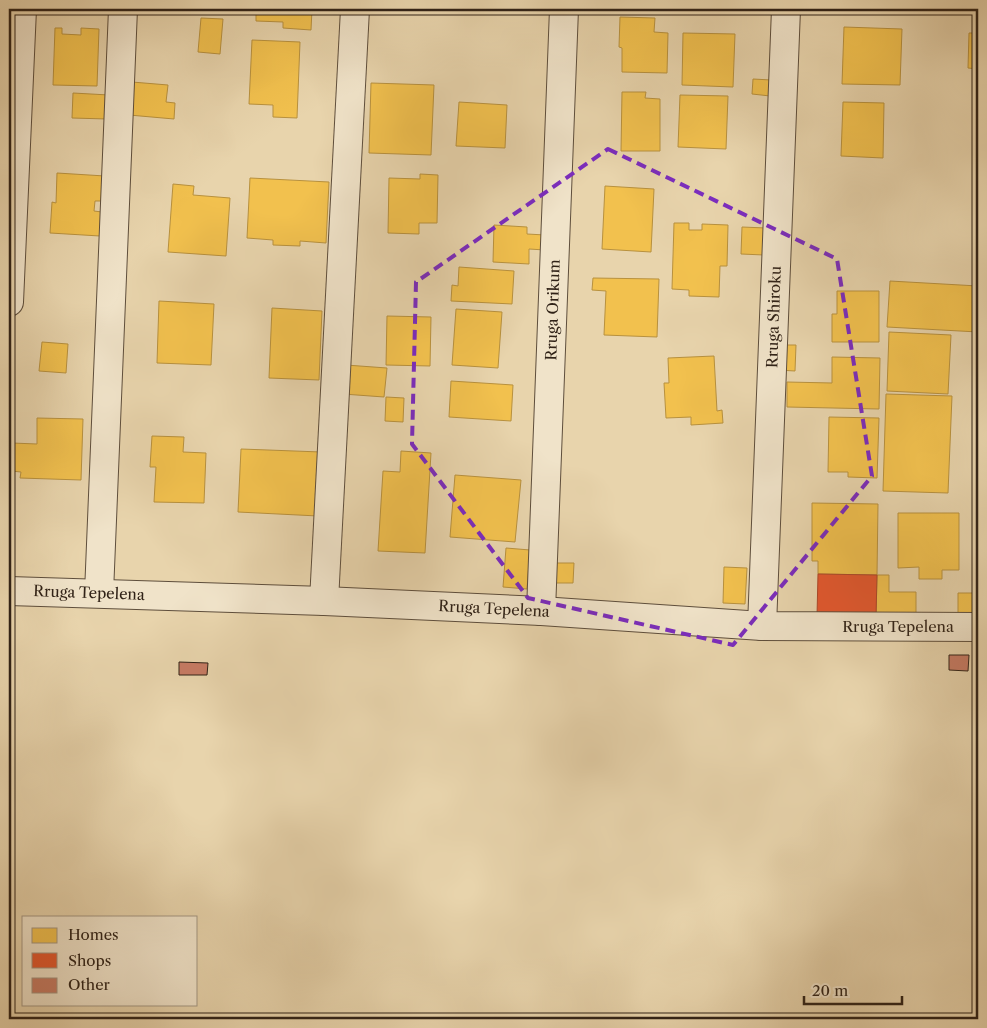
<svg xmlns="http://www.w3.org/2000/svg" width="987" height="1028" viewBox="0 0 987 1028" font-family="'Libre Caslon Text',serif">
<style>
.homes{fill:#f2c14e;stroke:#b8913e}
.shops{fill:#e4572e;stroke:#ae4727}
.building{fill:#c77b64;stroke:#302217}
.lines{fill:none;stroke-linecap:round;stroke-linejoin:round}
.minor-casing{stroke:#5e4e3c;stroke-width:30}
.minor{stroke:#f0e3c9;stroke-width:28}
.marked{fill:none;stroke:#7b2cbf;stroke-width:4;stroke-dasharray:10 6;stroke-linejoin:round}
.labels{text-anchor:middle;stroke-width:5;stroke-linejoin:round;paint-order:stroke}
.street-label{font-size:15px;fill:#302217;stroke:#f0e3c9}
</style>
<rect width="100%" height="100%" fill="#e8d4ac"/>
<filter id="stains"><feTurbulence type="fractalNoise" baseFrequency=".004" numOctaves="4"/><feColorMatrix values="0 0 0 0 .2 0 0 0 0 .09 0 0 0 0 .02 0 0 0 .5 -.17"/></filter>
<radialGradient id="worn" r=".72"><stop offset=".6" stop-color="#630" stop-opacity="0"/><stop offset="1" stop-color="#630" stop-opacity=".3"/></radialGradient>
<!-- homes -->
<g class="homes">
<path d="M 256,9 L 312,9 L 311,30 L 283,28 L 283,22 L 256,21 Z"/>
<path d="M 936,9 L 978,9 L 978,11 L 936,10 Z"/>
<path d="M 620,17 L 655,18 L 654,32 L 668,33 L 667,73 L 622,72 L 622,48 L 619,47 Z"/>
<path d="M 201,18 L 223,19 L 220,54 L 198,52 Z"/>
<path d="M 844,27 L 902,29 L 900,85 L 842,84 Z"/>
<path d="M 55,28 L 62,28 L 62,34 L 81,35 L 81,28 L 99,29 L 97,86 L 53,85 Z"/>
<path d="M 683,33 L 735,34 L 733,87 L 682,85 Z"/>
<path d="M 969,33 L 978,33 L 978,69 L 968,68 Z"/>
<path d="M 252,40 L 300,42 L 297,118 L 273,117 L 273,105 L 249,104 Z"/>
<path d="M 753,79 L 771,80 L 770,96 L 752,94 Z"/>
<path d="M 132,82 L 168,85 L 166,102 L 175,103 L 174,119 L 129,115 Z"/>
<path d="M 371,83 L 434,85 L 431,155 L 369,153 Z"/>
<path d="M 622,92 L 646,92 L 645,98 L 660,99 L 660,151 L 621,151 Z"/>
<path d="M 73,93 L 109,95 L 107,119 L 72,118 Z"/>
<path d="M 680,95 L 728,96 L 726,149 L 678,147 Z"/>
<path d="M 459,102 L 507,105 L 505,148 L 456,146 Z"/>
<path d="M 843,102 L 884,103 L 883,158 L 841,156 Z"/>
<path d="M 57,173 L 105,176 L 103,201 L 95,201 L 94,211 L 102,212 L 100,236 L 50,233 L 52,202 L 56,203 Z"/>
<path d="M 420,174 L 438,175 L 437,223 L 419,223 L 419,234 L 388,233 L 389,178 L 420,179 Z"/>
<path d="M 250,178 L 329,182 L 326,243 L 300,241 L 300,246 L 273,245 L 273,240 L 247,238 Z"/>
<path d="M 173,184 L 194,186 L 193,195 L 230,198 L 226,256 L 168,252 Z"/>
<path d="M 605,186 L 654,189 L 651,252 L 602,249 Z"/>
<path d="M 674,223 L 689,223 L 689,230 L 702,230 L 702,224 L 728,225 L 727,266 L 720,266 L 719,297 L 689,296 L 689,290 L 672,289 Z"/>
<path d="M 494,225 L 527,227 L 527,234 L 545,235 L 545,250 L 529,249 L 529,264 L 493,262 Z"/>
<path d="M 742,227 L 766,228 L 764,255 L 741,254 Z"/>
<path d="M 459,267 L 514,271 L 512,304 L 451,301 L 452,285 L 458,286 Z"/>
<path d="M 593,278 L 659,279 L 657,337 L 604,335 L 606,291 L 592,290 Z"/>
<path d="M 890,281 L 978,286 L 978,332 L 887,327 Z"/>
<path d="M 837,291 L 879,291 L 879,342 L 832,342 L 832,314 L 837,314 Z"/>
<path d="M 159,301 L 214,304 L 211,365 L 157,363 Z"/>
<path d="M 272,308 L 322,311 L 319,380 L 269,378 Z"/>
<path d="M 456,309 L 502,312 L 498,368 L 452,365 Z"/>
<path d="M 387,316 L 431,317 L 430,366 L 386,365 Z"/>
<path d="M 889,332 L 951,335 L 948,394 L 887,391 Z"/>
<path d="M 42,342 L 68,344 L 66,373 L 39,371 Z"/>
<path d="M 779,345 L 796,345 L 795,371 L 778,370 Z"/>
<path d="M 714,356 L 717,411 L 722,410 L 723,423 L 691,425 L 691,417 L 666,418 L 664,383 L 669,383 L 668,358 Z"/>
<path d="M 832,357 L 880,358 L 879,409 L 787,407 L 787,382 L 832,383 Z"/>
<path d="M 346,365 L 387,368 L 384,397 L 343,394 Z"/>
<path d="M 451,381 L 513,385 L 511,421 L 449,417 Z"/>
<path d="M 886,394 L 952,396 L 948,493 L 883,491 Z"/>
<path d="M 386,397 L 404,398 L 403,422 L 385,421 Z"/>
<path d="M 829,417 L 879,418 L 877,478 L 848,477 L 848,472 L 828,472 Z"/>
<path d="M 37,418 L 83,419 L 81,480 L 20,478 L 21,472 L 11,471 L 12,443 L 37,444 Z"/>
<path d="M 152,436 L 184,437 L 183,452 L 206,453 L 204,503 L 154,502 L 156,467 L 150,467 Z"/>
<path d="M 241,449 L 321,452 L 318,516 L 238,512 Z"/>
<path d="M 401,451 L 431,453 L 425,553 L 378,551 L 383,471 L 400,472 Z"/>
<path d="M 455,475 L 521,480 L 515,542 L 450,537 Z"/>
<path d="M 812,503 L 878,504 L 877,575 L 818,574 L 818,561 L 812,561 Z"/>
<path d="M 898,513 L 959,513 L 959,570 L 942,570 L 942,579 L 919,579 L 919,567 L 898,568 Z"/>
<path d="M 506,548 L 530,550 L 527,589 L 503,587 Z"/>
<path d="M 556,563 L 574,563 L 573,583 L 556,583 Z"/>
<path d="M 724,567 L 747,568 L 745,604 L 723,603 Z"/>
<path d="M 877,575 L 889,575 L 889,592 L 916,592 L 916,617 L 876,617 Z"/>
<path d="M 958,593 L 978,593 L 978,615 L 958,620 Z"/>
</g>
<!-- shops -->
<path class="shops" d="M 818,574 L 877,575 L 876,617 L 817,616 Z"/>
<!-- building -->
<g class="building">
<path d="M 949,655 L 969,655 L 968,671 L 949,670 Z"/>
<path d="M 179,662 L 208,663 L 207,675 L 179,675 Z"/>
</g>
<g class="lines">
<!-- minor casing -->
<g class="minor-casing">
<g id="minor">
<path d="M 9,302 L 22,9"/>
<path d="M 9,591 L 324,601 L 541,611 L 762,626 L 978,627"/>
<path d="M 99,593 L 123,9"/>
<path d="M 324,601 L 355,9"/>
<path d="M 541,611 L 564,9"/>
<path d="M 762,626 L 786,9"/>
</g>
</g>
<!-- minor -->
<use href="#minor" class="minor"/>
</g>
<!-- marked area -->
<path class="marked" d="M 608,149 L 837,259 L 872,476 L 733,645 L 528,598 L 412,444 L 416,282 Z"/>
<g class="labels">
<!-- street labels -->
<g class="street-label">
<text transform="translate(553 310) rotate(-88)" y="5">Rruga Orikum</text>
<text transform="translate(774 317) rotate(-88)" y="5">Rruga Shiroku</text>
<text transform="translate(89 593) rotate(2)" y="5">Rruga Tepelena</text>
<text transform="translate(494 609) rotate(3)" y="5">Rruga Tepelena</text>
<text x="898" y="632">Rruga Tepelena</text>
</g>
</g>
<!-- margin -->
<rect width="987" height="1028" fill="none" stroke="#e8d4ac" stroke-width="30"/>
<rect x="10" y="10" width="967" height="1008" fill="none" stroke="#302217" stroke-width="2.5"/>
<rect x="15" y="15" width="957" height="998" fill="none" stroke="#302217"/>
<!-- legend -->
<rect x="22" y="916" width="175" height="90" fill="#f0e3c9" stroke="#a39682"/>
<rect x="32" y="928" width="25" height="15" fill="#f2c14e" stroke="#a39682"/>
<text x="68" y="940" font-size="15" fill="#302217">Homes</text>
<rect x="32" y="953" width="25" height="15" fill="#e4572e" stroke="#a39682"/>
<text x="68" y="966" font-size="15" fill="#302217">Shops</text>
<rect x="32" y="978" width="25" height="15" fill="#c77b64" stroke="#a39682"/>
<text x="68" y="990" font-size="15" fill="#302217">Other</text>
<!-- scale -->
<path d="M804 996v8h98v-8" fill="none" stroke="#302217" stroke-width="2.5"/>
<text x="812" y="996" font-size="15" fill="#302217" stroke="#f0e3c9" stroke-width="4" paint-order="stroke">20 m</text>
<rect width="100%" height="100%" filter="url(#stains)"/>
<rect width="100%" height="100%" fill="url(#worn)"/>
</svg>
